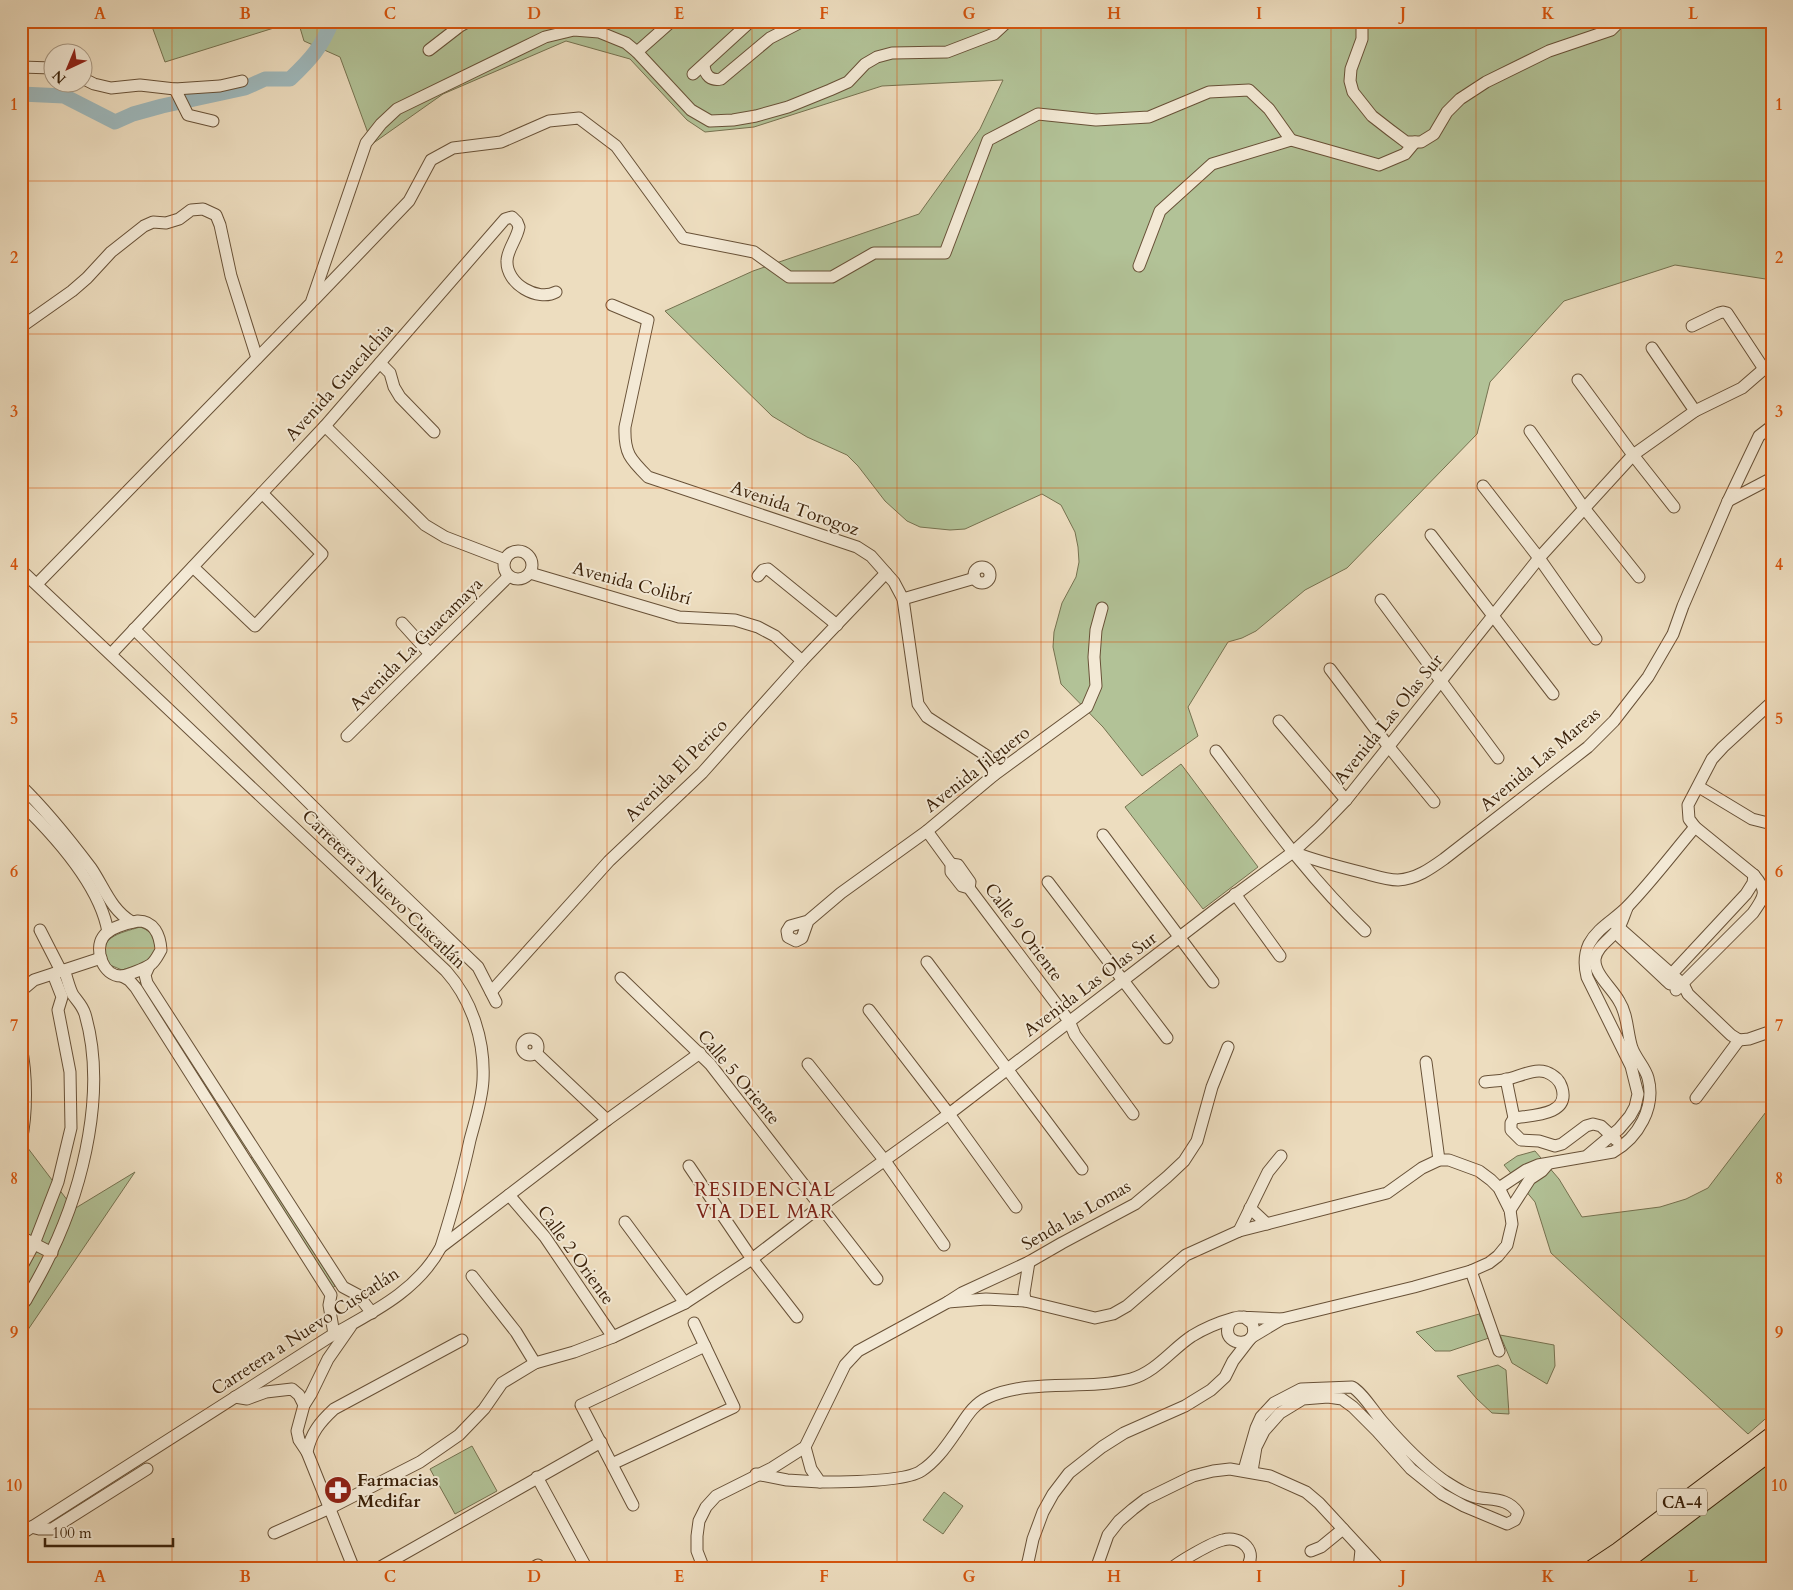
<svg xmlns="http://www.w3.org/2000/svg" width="1793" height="1590" viewBox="0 0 1793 1590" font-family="Cardo,serif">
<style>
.green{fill:#b2c297;stroke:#767250}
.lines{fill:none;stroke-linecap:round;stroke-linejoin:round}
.river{stroke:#9eb9bd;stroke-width:15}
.minor-casing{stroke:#685137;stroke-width:13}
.highway-casing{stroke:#3b220a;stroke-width:18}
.minor{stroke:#f3e9d5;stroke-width:11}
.highway{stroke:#edddbf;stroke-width:16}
.grid{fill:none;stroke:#d7540c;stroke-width:1;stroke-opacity:0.55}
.labels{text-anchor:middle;stroke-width:4;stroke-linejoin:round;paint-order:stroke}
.shield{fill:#f3e9d5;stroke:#725e47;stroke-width:1}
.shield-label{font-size:16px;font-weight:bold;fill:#3b220a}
.street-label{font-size:18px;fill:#3b220a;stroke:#f3e9d5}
.poi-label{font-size:18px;font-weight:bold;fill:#3b220a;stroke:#f3e9d5;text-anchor:start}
.neighbourhood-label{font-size:19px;letter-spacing:1px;fill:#7a1f14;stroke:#f3e9d5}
.neatline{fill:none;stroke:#d7540c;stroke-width:2}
.grid-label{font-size:16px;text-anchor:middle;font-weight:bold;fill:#d7540c}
</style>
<rect width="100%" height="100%" fill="#edddbf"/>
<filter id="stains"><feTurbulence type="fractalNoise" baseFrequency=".004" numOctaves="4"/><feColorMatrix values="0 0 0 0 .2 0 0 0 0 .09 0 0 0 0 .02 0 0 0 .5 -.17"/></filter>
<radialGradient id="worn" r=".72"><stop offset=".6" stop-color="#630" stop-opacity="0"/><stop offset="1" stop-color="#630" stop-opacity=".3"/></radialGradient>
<!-- green -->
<g class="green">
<path d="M 150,21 L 293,21 L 293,22 L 165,62 Z"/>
<path d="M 298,21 L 1772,21 L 1772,280 L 1675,265 L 1564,301 L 1490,382 L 1477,434 L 1347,568 L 1305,590 L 1256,631 L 1242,638 L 1228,642 L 1188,707 L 1198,736 L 1142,776 L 1103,727 L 1061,684 L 1053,647 L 1054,632 L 1062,603 L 1076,577 L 1079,562 L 1078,547 L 1075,532 L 1061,505 L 1042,494 L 965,529 L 950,530 L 920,527 L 907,521 L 885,501 L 858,466 L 847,455 L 807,437 L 772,416 L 665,311 L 753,271 L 919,214 L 980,129 L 1003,80 L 882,86 L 754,127 L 705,132 L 687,120 L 630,59 L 566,41 L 443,94 L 372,144 L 340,57 L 304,41 Z"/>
<path d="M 1181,764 L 1258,867 L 1203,909 L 1125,807 Z"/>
<path d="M 140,927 C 156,932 162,949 148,960 C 142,966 130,967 122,970 L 110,965 C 93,937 121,933 140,927 Z"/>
<path d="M 141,982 L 143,982 L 248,1148 L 243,1150 L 139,983 Z"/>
<path d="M 1772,1104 L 1772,1413 L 1748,1434 L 1551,1253 L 1535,1202 L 1504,1165 L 1517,1156 L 1535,1151 L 1559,1179 L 1582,1217 L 1660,1207 L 1686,1199 L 1708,1188 Z"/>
<path d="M 21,1139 L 74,1209 L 135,1172 L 21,1340 Z"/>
<path d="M 254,1156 L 335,1286 L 331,1289 L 249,1159 Z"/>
<path d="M 1479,1314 L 1489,1338 L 1450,1351 L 1435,1351 L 1416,1332 Z"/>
<path d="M 1500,1335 L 1554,1345 L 1555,1366 L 1547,1384 L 1512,1363 Z"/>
<path d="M 1498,1365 L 1506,1370 L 1509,1414 L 1492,1413 L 1477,1399 L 1457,1376 Z"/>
<path d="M 472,1446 L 497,1491 L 455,1514 L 430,1469 Z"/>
<path d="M 1772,1449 L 1772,1569 L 1627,1569 Z"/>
<path d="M 944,1492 L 963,1506 L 943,1534 L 923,1520 Z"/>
</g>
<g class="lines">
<!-- river -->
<path class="river" d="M 21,94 L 64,96 L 115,122 L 133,114 L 162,106 L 245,88 L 265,79 L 290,79 C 310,60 322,47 332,21"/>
<!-- minor casing -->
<g class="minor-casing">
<g id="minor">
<path d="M 1362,21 L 1362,39 L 1351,69 L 1350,81 L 1353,92 L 1372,116 L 1390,130 L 1406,142 L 1421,142 L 1434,134 L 1447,112 L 1460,99 L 1486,82 L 1549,51 L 1611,30 L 1620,21"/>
<path d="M 429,50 L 460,26 L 469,21"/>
<path d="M 637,52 L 672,21"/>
<path d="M 704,65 C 705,76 711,81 721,79 L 770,38 L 803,21"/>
<path d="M 21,67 L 52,68"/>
<path d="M 693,74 L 751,21"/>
<path d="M 82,78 L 94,84 L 111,88 L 140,85 L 175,89 L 220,86 L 242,81"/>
<path d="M 175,89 L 188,115 L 213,121"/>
<path d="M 1139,266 L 1160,211 L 1212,164 L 1291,140 L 1379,165 L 1405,154 L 1415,142"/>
<path d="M 314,300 L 409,201 L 431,160 L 453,148 L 501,142 L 549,121 L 579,118 L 616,146 L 683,238 L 754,252 L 789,277 L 832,277 L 874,253 L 945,253 L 988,140 L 1038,114 L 1096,120 L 1149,117 L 1209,92 L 1249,90 L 1269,109 L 1291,140"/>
<path d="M 612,305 L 648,320 L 625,427 C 624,453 630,459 648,477 L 857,547 L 871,556 L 886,573 L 894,582 L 903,599 L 918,704 L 927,717 L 987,756 L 994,765 L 994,775"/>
<path d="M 1692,326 L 1719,313 L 1723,312 L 1727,313 L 1764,369"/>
<path d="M 21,327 L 72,291 L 87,278 L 111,252 L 144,226 L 153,222 L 166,223 L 179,219 L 191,210 L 203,209 L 216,215 L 220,225 L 231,276 L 257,358"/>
<path d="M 1652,348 L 1695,411"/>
<path d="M 380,363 L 390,373 L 394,387 L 400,397 L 434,432"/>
<path d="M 1578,380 L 1633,455 L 1674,507"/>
<path d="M 325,426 L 425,525 L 445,537 L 505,560"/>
<path d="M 1530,431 L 1584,508 L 1639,577"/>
<path d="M 1483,486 L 1539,558 L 1596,639"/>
<path d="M 1728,501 L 1772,478"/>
<path d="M 1431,535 L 1553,694"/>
<circle cx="518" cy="565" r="14"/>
<path d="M 193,567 L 255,626 L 322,554 L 262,493"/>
<circle cx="982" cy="575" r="8"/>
<path d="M 21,570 L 446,971 C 472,1000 485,1041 483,1080 C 482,1100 475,1121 470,1140 C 462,1177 452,1212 441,1247 C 418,1290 375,1311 334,1334 L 21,1534"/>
<path d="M 530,573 L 679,617 L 735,620 L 758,627 L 775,636 L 802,661"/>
<path d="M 758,576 L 763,570 L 768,569 L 837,625"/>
<path d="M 37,584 L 311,303 L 366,143 L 381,124 L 397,109 L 545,37 L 574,30 L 599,32 L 626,43 L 637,52 L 691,110 L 710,121 L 733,120 L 756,116 L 788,107 L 830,90 L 848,82 L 865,64 L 877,57 L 892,53 L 947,52 L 994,34 L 1008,21"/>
<path d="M 903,599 L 975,578"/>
<path d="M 1381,600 L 1498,758"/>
<path d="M 402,623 L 430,654"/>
<path d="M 134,629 L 374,867 L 478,967 L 496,1002"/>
<path d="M 111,654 L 325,426 L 505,219 L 512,217 L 517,222 L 519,227 C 517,239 507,250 507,261 C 506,284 538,302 556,292"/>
<path d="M 1330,669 L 1389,747 L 1434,802"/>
<path d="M 1279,721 L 1346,800"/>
<path d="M 347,736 L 509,576"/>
<path d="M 1216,751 C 1263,813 1308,877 1365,931"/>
<path d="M 21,786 C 47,811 69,839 91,868 C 104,887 111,910 132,922"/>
<path d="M 1699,787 L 1752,819 L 1772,824"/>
<path d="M 21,803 C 54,835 100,885 108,932"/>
<path d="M 927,831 L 951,864 L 951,872 L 962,886 L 969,888 L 1069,1021 L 1075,1035 L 1133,1114"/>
<path d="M 1103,835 L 1213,982"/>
<path d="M 1293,852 C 1316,861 1340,867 1364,873 C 1375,876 1387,880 1398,880 C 1416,879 1430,869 1444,859 L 1588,747 L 1614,721 L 1648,677 L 1673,634 L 1683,606 L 1728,501 L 1759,436 L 1772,426"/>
<path d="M 951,864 L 958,865 L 970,882 L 969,888"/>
<path d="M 1048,882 L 1167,1038"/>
<path d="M 1235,894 L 1280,956"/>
<path d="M 138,921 C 154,921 160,935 161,950 C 158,955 155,962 150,965 C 146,968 126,976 121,976 C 103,976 94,950 103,937 C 109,928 127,923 138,921 Z"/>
<path d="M 808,921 L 802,938 L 796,941 L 788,937 L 787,931 L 790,926 L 808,921 L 841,893 L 927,831 L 994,775 L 1087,707 L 1096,686 L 1094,657 L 1096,630 L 1102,608"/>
<path d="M 1615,924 L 1683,984 L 1688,994 L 1731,1035 L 1739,1040 L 1749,1039 L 1772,1031"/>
<path d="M 40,930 L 61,971"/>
<path d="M 1620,937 L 1670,984"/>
<path d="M 927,962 L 1082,1169"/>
<path d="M 149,966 L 145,975 L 147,983 L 343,1287 L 358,1295 L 372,1313"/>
<path d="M 122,976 L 129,980 L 136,988 L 331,1295 L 329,1305 L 334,1334"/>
<path d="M 621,978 L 710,1064 L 877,1279"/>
<path d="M 1666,980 L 1746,894 L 1753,883 L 1754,875"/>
<path d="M 1676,990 L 1753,913 C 1765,896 1768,891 1754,875 L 1695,827 L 1689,819 L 1688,805 L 1712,759 L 1723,747 L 1772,702"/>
<path d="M 21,991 L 34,980 L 101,958"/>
<path d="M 491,992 L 609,861 L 702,773 L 802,661 L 886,573"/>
<path d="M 869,1010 L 949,1114 L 1016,1207"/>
<circle cx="530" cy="1047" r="8"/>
<path d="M 21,1047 C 27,1074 27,1115 21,1141"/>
<path d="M 536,1053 L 607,1120"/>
<path d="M 1426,1062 L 1439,1160"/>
<path d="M 808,1064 L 885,1161 L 944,1245"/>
<path d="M 1506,1079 L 1514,1118 L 1511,1123 L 1511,1130 L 1521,1140 L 1539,1141 L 1555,1146 L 1562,1144 L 1586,1126 L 1593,1124 L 1601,1126 L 1616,1140"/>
<path d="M 1485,1082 C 1491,1081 1498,1081 1504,1080 C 1517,1078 1532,1068 1546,1072 C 1554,1075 1560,1081 1562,1088 C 1570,1116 1531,1115 1514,1118"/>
<path d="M 1696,1098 L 1739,1040"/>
<path d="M 1588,1155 L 1619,1129 L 1630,1116 L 1635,1107 L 1638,1094 L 1631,1066 L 1587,977 C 1584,965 1584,955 1589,944 C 1598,927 1616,919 1628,906 C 1652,881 1673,853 1695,827"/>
<path d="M 689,1166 L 752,1259 L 797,1317"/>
<path d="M 1499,1188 L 1526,1170 L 1538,1165 L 1613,1152 C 1638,1138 1656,1107 1648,1078 C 1645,1067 1636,1059 1632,1048 C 1627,1033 1628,1015 1619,1001 C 1612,988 1594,974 1595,959 C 1597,946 1611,939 1618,929 C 1622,923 1624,915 1627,908"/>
<path d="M 509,1195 L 545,1237 L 613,1337"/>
<path d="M 1250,1208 L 1267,1224"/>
<path d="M 1510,1210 L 1530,1179 L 1542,1171 L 1548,1164"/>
<path d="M 625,1222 L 685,1303"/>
<path d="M 1239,1231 L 1268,1172 L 1281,1156"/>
<path d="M 21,1237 L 52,1253"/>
<path d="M 441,1247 L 607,1120 L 700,1053"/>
<path d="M 21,1268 L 34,1244 L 58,1182 L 71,1128 L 70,1072 L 58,1010 L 62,997 L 53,974"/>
<path d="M 1471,1271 L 1499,1351"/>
<path d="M 472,1276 L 516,1332 L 535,1363"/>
<path d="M 1025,1301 L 1024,1293 L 1029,1262"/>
<path d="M 948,1302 L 962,1293 L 1029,1262 L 1062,1243 L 1135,1204 L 1167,1177 L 1184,1161 L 1197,1141 L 1212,1087 L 1228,1047"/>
<path d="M 21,1306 L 26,1300 C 35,1284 44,1269 51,1253 C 84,1184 107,1089 85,1014 C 82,1005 78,1002 73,995 C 69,988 67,977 64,970"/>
<path d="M 1252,1337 L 1282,1319"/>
<path d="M 235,1397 L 247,1399 L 266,1392 L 292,1389 L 299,1395 L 304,1405"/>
<path d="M 805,1447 L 811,1469 L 820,1482 C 842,1482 905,1482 921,1471 C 935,1462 945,1448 954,1435 C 965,1420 971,1405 989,1397 C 1033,1378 1085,1391 1131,1379 C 1156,1372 1172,1349 1192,1336 C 1205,1328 1220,1322 1234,1318"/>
<path d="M 307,1452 L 299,1440 L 297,1431 L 304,1405 L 311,1394 L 328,1359 L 351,1326"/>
<path d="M 612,1464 L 734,1407 L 694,1323"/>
<path d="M 1244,1470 L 1256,1428 L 1261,1417 L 1274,1403 L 1301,1389 L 1352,1387 C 1363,1393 1373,1411 1382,1421 C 1401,1443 1420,1463 1443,1480 C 1454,1487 1467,1496 1481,1498 C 1495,1500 1509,1499 1518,1513 L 1515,1520 L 1507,1524 L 1464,1506 L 1442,1494 L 1411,1469 L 1377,1431 L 1353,1407 L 1342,1399 L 1328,1397 L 1303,1399 L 1280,1413 L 1264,1431 L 1256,1447 L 1252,1471"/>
<path d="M 756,1474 L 787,1480 L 820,1482"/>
<path d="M 537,1477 L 587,1569"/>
<path d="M 633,1505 L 581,1405 L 705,1346"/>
<path d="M 31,1527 L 39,1529 L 52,1529 L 147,1469"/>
<path d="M 274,1533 L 330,1508 L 420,1462 L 459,1435 L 484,1409 L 502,1383 L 535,1363 L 574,1352 L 613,1337 L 685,1303 L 752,1259 L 821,1206 L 949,1114 L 1220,906 L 1293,852 L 1319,828 L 1346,800 L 1539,558 L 1633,455 L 1695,411 L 1742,388 L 1772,362"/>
<path d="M 1311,1551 L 1321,1547 L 1343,1529"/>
<path d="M 354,1569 L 307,1452 C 311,1433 320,1422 334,1409 L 462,1340"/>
<path d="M 377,1569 L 601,1442"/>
<path d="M 531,1569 L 538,1565"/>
<path d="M 704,1569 L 697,1551 L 697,1536 L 699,1521 L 706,1507 L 716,1496 L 772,1468 L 805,1447 L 845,1365 L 858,1351 L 948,1302 L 986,1299 L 1025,1301 L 1095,1318 L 1113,1314 L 1127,1306 L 1186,1255 L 1239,1231 L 1387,1193 L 1422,1168 L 1439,1160 L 1449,1160 L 1479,1171 L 1491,1180 L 1499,1188 L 1510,1210 L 1512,1224 L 1507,1245 L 1498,1256 L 1489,1263 L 1471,1271 L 1414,1287 L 1282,1319 L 1239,1317 C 1234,1318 1229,1321 1228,1327 C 1223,1348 1262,1348 1252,1323 L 1244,1317"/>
<path d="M 1024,1569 L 1028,1562 L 1033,1539 L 1043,1512 L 1053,1494 L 1069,1473 L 1102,1447 L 1124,1433 L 1185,1406 L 1211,1390 L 1225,1377 L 1233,1361 L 1250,1339"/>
<path d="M 1096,1569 L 1108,1535 L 1119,1521 L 1133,1509 L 1146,1499 L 1193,1476 L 1213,1471 L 1230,1469 L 1270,1476 L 1306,1492 L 1319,1503 L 1380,1569"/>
<path d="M 1171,1569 C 1178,1562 1213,1542 1223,1540 C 1241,1535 1260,1552 1245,1569"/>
<path d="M 1359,1569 L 1361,1550"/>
</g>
</g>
<!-- highway casing -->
<g class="highway-casing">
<g id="highway">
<path d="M 1591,1569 L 1618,1551 L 1772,1435"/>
<path d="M 1616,1569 L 1772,1451"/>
</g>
</g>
<!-- minor -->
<use href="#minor" class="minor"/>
<!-- highway -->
<use href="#highway" class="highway"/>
</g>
<!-- grid -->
<path class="grid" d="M 172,21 L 172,1569M 317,21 L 317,1569M 462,21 L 462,1569M 607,21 L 607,1569M 752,21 L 752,1569M 897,21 L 897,1569M 1041,21 L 1041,1569M 1186,21 L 1186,1569M 1331,21 L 1331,1569M 1476,21 L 1476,1569M 1621,21 L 1621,1569M 21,181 L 1772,181M 21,334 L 1772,334M 21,488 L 1772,488M 21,642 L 1772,642M 21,795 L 1772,795M 21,948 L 1772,948M 21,1102 L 1772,1102M 21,1256 L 1772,1256M 21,1409 L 1772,1409"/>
<!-- icons -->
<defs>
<g id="pharmacy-disc" transform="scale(1.4375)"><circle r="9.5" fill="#8f2418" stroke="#f3e9d5"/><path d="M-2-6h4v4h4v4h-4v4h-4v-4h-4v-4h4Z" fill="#fff"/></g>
</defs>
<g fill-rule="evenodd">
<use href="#pharmacy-disc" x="338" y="1490"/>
</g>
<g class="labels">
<!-- shield labels -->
<rect class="shield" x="1657" y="1488.5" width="50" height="27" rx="4"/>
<g class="shield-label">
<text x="1682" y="1508">CA-4</text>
</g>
<!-- street labels -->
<g class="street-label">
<text transform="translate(339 382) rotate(-48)" y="6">Avenida Guacalchia</text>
<text transform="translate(795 508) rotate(19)" y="6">Avenida Torogoz</text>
<text transform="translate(632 583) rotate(15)" y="6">Avenida Colibrí</text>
<text transform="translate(416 644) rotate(-45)" y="6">Avenida La Guacamaya</text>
<text transform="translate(1388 719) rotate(-51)" y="6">Avenida Las Olas Sur</text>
<text transform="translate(1540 759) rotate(-40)" y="6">Avenida Las Mareas</text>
<text transform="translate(977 769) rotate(-38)" y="6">Avenida Jilguero</text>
<text transform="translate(676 770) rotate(-45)" y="6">Avenida El Perico</text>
<text transform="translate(384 889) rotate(44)" y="6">Carretera a Nuevo Cuscatlán</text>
<text transform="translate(1024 932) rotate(53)" y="6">Calle 9 Oriente</text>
<text transform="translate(1090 984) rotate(-37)" y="6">Avenida Las Olas Sur</text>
<text transform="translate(739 1077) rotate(50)" y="6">Calle 5 Oriente</text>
<text transform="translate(1076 1215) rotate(-30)" y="6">Senda las Lomas</text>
<text transform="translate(576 1255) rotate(54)" y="6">Calle 2 Oriente</text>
<text transform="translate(305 1331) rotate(-33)" y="6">Carretera a Nuevo Cuscatlán</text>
</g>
<!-- poi labels -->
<g class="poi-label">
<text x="357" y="1486">Farmacias<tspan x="357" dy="21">Medifar</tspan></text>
</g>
<!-- neighbourhood labels -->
<g class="neighbourhood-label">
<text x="765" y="1196">RESIDENCIAL<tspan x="765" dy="22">VIA DEL MAR</tspan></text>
</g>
</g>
<!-- margin -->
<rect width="1793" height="1590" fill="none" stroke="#edddbf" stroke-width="55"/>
<!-- north arrow -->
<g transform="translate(68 68) rotate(224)"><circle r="24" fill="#f3e9d5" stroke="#a99984"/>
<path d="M0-4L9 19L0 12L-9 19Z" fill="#8f2418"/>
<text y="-8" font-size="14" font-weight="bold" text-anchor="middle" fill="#3b220a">N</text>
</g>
<!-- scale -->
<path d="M45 1538v8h128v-8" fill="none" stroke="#3b220a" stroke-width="2.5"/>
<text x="52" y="1538" font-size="15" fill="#3b220a" stroke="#f3e9d5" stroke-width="4" paint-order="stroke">100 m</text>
<rect x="28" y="28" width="1738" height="1534" class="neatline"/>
<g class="grid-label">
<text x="100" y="19">A</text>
<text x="245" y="19">B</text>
<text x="390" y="19">C</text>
<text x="534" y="19">D</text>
<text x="679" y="19">E</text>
<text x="824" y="19">F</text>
<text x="969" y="19">G</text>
<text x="1114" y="19">H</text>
<text x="1259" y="19">I</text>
<text x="1403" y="19">J</text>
<text x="1548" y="19">K</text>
<text x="1693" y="19">L</text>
<text x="14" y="110">1</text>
<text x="1779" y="110">1</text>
<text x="14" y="263">2</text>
<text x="1779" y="263">2</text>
<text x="14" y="417">3</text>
<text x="1779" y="417">3</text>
<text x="14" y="570">4</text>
<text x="1779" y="570">4</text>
<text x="14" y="724">5</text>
<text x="1779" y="724">5</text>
<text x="14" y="877">6</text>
<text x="1779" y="877">6</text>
<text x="14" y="1031">7</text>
<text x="1779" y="1031">7</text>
<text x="14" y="1184">8</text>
<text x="1779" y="1184">8</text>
<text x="14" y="1338">9</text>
<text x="1779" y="1338">9</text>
<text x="14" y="1491">10</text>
<text x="1779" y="1491">10</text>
<text x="100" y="1582">A</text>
<text x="245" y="1582">B</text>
<text x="390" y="1582">C</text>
<text x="534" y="1582">D</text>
<text x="679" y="1582">E</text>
<text x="824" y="1582">F</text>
<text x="969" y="1582">G</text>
<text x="1114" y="1582">H</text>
<text x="1259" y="1582">I</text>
<text x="1403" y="1582">J</text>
<text x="1548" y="1582">K</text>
<text x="1693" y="1582">L</text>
</g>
<rect width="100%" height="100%" filter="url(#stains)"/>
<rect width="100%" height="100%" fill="url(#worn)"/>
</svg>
